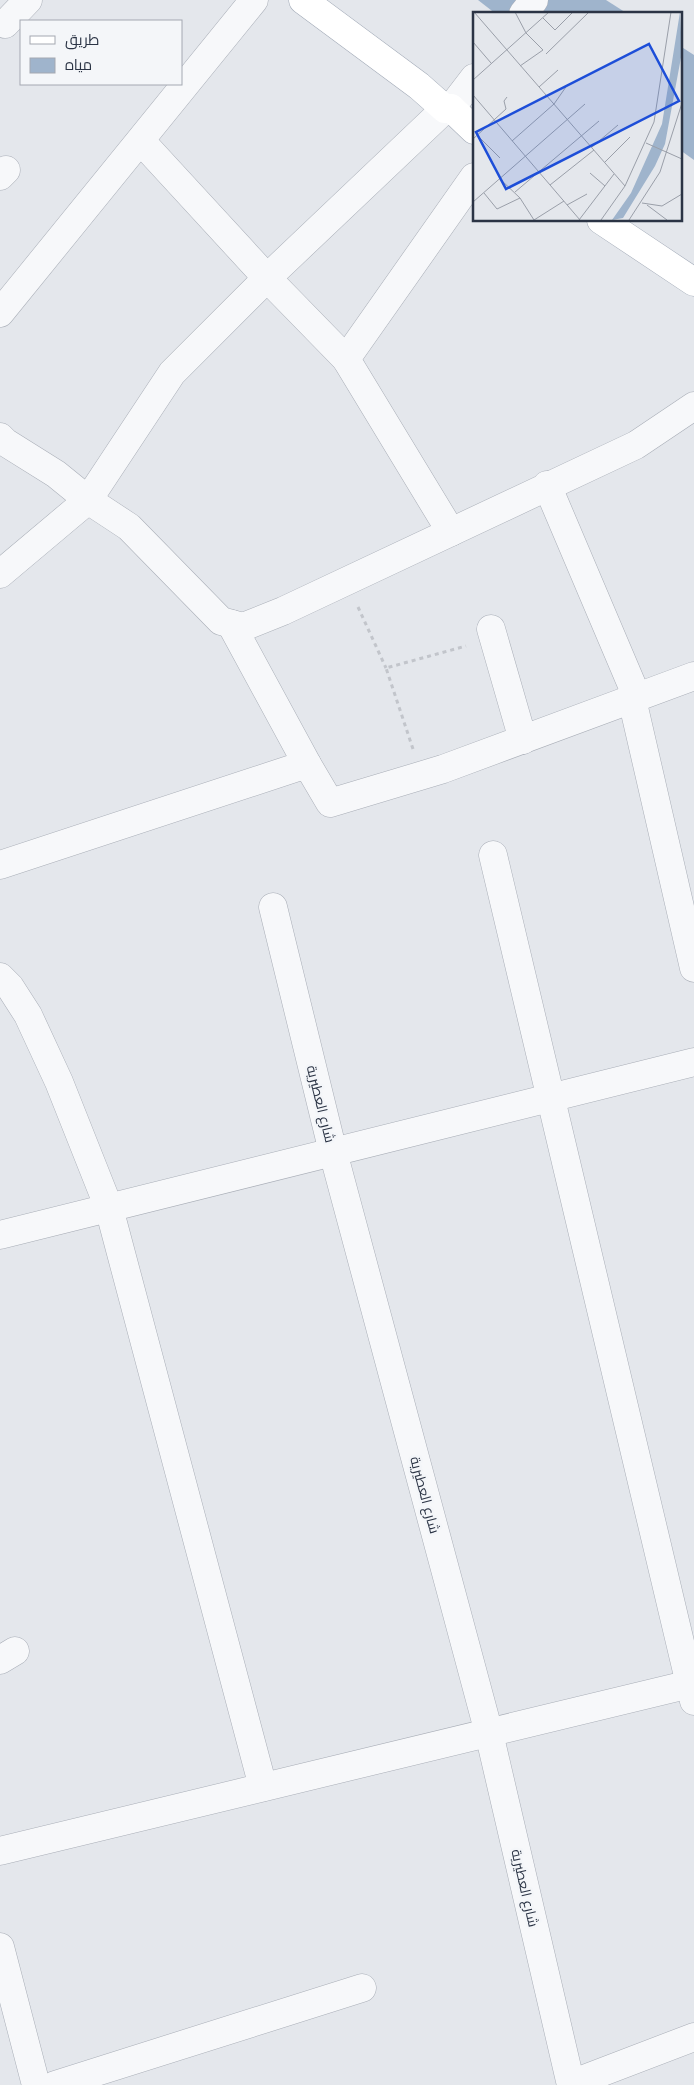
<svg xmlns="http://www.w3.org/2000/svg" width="694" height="2085" viewBox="0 0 694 2085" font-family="'DM Sans',Cairo,sans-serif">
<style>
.water{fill:#9fb4cc}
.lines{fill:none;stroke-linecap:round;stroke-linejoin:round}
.minor-casing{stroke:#a9aeb7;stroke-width:29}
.major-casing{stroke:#a3abb8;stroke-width:29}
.path{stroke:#c2c5cb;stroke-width:3;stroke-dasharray:4 4;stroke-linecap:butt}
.minor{stroke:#f7f8fa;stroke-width:28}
.major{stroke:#fff;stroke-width:28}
.labels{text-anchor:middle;stroke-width:5;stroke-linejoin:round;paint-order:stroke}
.street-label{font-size:14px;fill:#2b3445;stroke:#f4f6f9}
.inset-road{fill:none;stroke:#9a9fa9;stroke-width:1}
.view{fill:#1d4ed8;fill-opacity:0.15;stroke:#1d4ed8;stroke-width:2.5}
.inset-edge{fill:none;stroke:#2b3445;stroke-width:2.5}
</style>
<rect width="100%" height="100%" fill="#e4e7ec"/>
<!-- water -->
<g class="water">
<path d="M 478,0 L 606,0 L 628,14 L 496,14 Z"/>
<path d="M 680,46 L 694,55 L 694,160 L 680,150 Z"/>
</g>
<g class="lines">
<!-- minor casing -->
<g class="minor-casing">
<g id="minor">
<path d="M 523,14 L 534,0"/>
<path d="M 5,24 L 28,0"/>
<path d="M 451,108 L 474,78"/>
<path d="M 141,141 L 267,278 L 346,359"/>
<path d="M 0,176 L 6,170"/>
<path d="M 0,313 L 254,0"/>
<path d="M 0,437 L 5,442 L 56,474 L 88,500 L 129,527 L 221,621 L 243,627 L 283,611 L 636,445 L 694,406"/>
<path d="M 547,485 L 637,697"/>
<path d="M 451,532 L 346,359 L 474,177"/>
<path d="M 0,574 L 88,500 L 172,373 L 267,278 L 445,109"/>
<path d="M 231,624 L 307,764"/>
<path d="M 491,629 L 523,740"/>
<path d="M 632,699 L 694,968"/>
<path d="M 493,855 L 694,1701"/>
<path d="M 0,865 L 307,764 L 330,803 L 443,769 L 694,676"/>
<path d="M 273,907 L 333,1152 L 489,1733 L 571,2085"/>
<path d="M 0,977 L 10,987 L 28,1015 L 59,1082 L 109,1208 L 263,1787"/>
<path d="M 0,1235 L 694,1062"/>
<path d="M 0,1660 L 15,1651"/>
<path d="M 0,1851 L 694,1683"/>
<path d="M 0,1947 L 36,2085"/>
<path d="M 571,2084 L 694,2037"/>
<path d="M 55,2085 L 362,1988"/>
</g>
</g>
<!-- major casing -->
<g class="major-casing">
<g id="major">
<path d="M 303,0 L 419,86 L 445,109 L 451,108 L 474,130"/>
<path d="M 601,220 L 694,282"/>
</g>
</g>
<!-- path -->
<g class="path">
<path d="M 358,607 L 386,668"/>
<path d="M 413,749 L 386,668 L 466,646"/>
</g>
<!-- minor -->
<use href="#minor" class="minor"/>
<!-- major -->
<use href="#major" class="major"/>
</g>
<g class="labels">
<!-- street labels -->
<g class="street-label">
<text transform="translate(321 1104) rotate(76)" y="5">شارع العطيرية</text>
<text transform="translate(425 1495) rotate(75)" y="5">شارع العطيرية</text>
<text transform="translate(525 1888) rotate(77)" y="5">شارع العطيرية</text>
</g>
</g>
<!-- overview -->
<g transform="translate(473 12)">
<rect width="209" height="209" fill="#e4e7ec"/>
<path d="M 207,0 L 209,40 L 192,132 L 182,154 L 150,206 L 139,208 L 158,181 L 189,112 Z" fill="#9fb4cc"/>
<path class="inset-road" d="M 1,0 L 152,174M 42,0 L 53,21 L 70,38 L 47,54M 70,6 L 82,18 L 100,0M 0,30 L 18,51M 73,42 L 116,0M 0,68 L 76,0M 66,75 L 85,58M 0,83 L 107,208M 4,123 L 27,146M 0,127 L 33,97 L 31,89 L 34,85M 39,129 L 81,92 L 95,72M 173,131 L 209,147M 119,135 L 145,113M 132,150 L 157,125M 117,161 L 132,174M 27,167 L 47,186 L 61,208M 77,173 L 121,138M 42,180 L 126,109M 11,181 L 24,197 L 47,186M 0,190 L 112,92M 169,191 L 189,194 L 209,182M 94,193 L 114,182M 174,193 L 194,208M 61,208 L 91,189M 106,208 L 141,162M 128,208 L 152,174 L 181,110 L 198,0M 156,208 L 187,160 L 209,91"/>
<path class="view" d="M 176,32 L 206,89 L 33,177 L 3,120 Z"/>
<rect width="209" height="209" class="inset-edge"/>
</g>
<!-- legend -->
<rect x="20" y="20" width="162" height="65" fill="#f4f6f9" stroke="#a4a8b1"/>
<rect x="30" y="36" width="25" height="8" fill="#ffffff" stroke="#a4a8b1"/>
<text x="65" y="45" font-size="15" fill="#2b3445">طريق</text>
<rect x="30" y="58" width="25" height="15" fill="#9fb4cc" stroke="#a4a8b1"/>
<text x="65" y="70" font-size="15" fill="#2b3445">مياه</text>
</svg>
